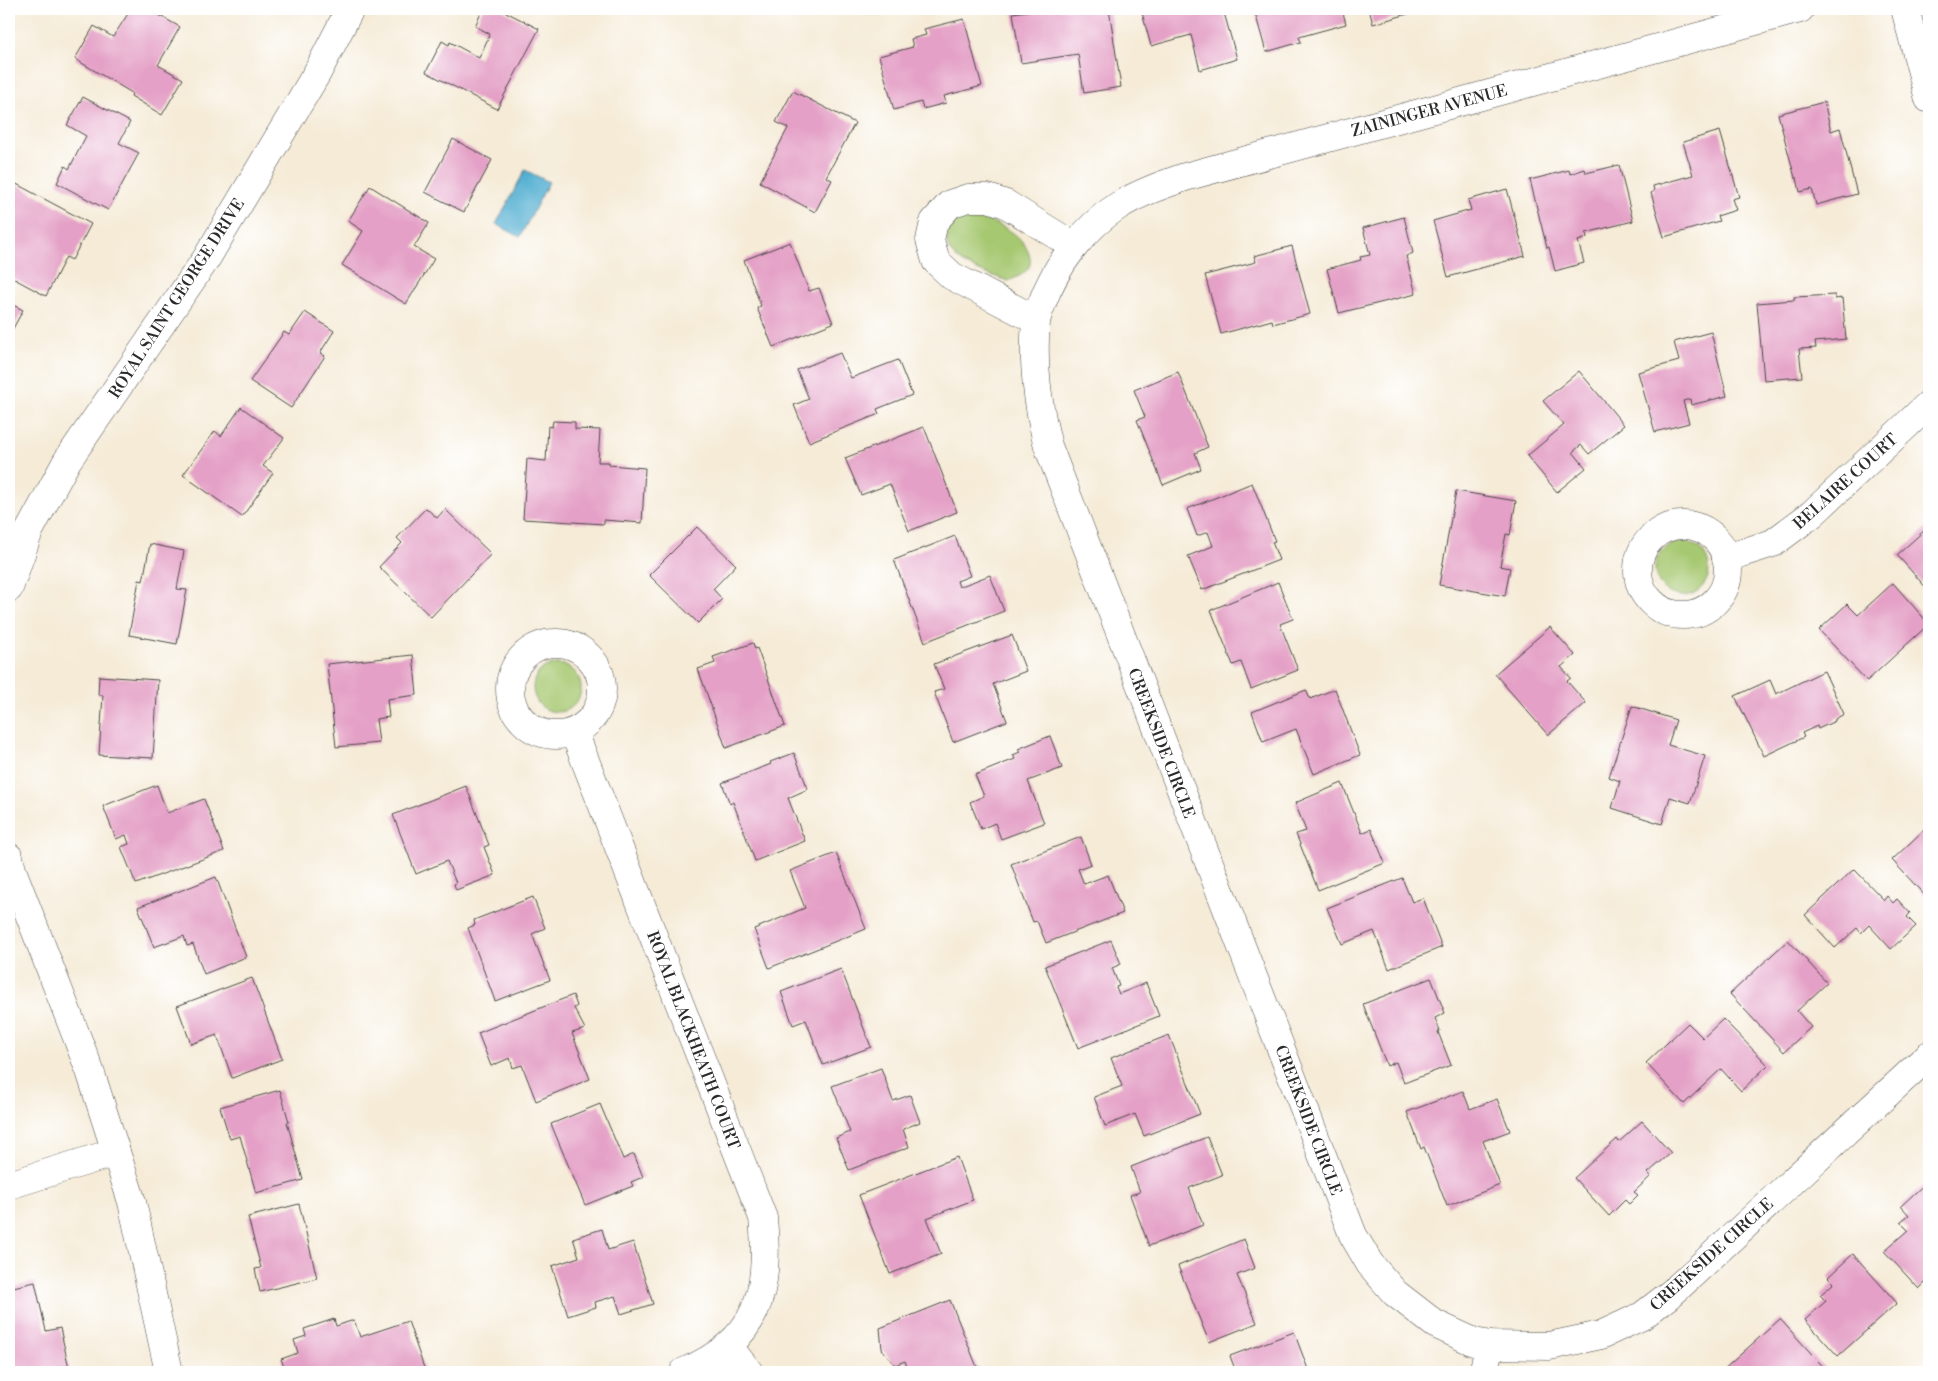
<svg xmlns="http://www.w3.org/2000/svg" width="1938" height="1381" viewBox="0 0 1938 1381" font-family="'Libre Bodoni',serif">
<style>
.green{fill:#a6c870;stroke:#687a4e}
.water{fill:#53afd1;stroke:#3f6d7e}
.building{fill:#e4a0c6}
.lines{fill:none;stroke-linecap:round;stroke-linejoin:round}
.minor-casing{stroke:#494845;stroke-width:29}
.minor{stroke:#fff;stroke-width:28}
.labels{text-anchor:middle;stroke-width:5;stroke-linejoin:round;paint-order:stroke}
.street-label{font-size:16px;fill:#2b2b2b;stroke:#fff}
</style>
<rect width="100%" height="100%" fill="#fff"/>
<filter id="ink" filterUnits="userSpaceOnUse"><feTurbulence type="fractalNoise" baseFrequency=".02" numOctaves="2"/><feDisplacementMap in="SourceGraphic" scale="10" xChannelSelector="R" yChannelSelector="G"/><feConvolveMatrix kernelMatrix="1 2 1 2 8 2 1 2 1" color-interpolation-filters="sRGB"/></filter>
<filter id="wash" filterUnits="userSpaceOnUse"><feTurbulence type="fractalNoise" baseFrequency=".0096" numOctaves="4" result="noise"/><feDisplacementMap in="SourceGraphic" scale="20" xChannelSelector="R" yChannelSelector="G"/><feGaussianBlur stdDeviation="1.12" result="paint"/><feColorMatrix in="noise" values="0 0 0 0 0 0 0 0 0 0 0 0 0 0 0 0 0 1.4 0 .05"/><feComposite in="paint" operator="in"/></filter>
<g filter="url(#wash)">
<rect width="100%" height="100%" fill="#f5ebd7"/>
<!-- green -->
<g class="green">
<path d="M 969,215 C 992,221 1025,231 1030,258 C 1033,271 1018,277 1008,281 C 987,273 943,264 947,235 C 949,222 957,218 969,215 Z"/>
<circle cx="1682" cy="569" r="27"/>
<circle cx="557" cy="688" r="24"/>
</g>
<!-- water -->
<path class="water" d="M 525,170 L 549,182 L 520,237 L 496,224 Z"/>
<g id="blocks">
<!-- building -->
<g class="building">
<path d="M 131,9 L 148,9 L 180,27 L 158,65 L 183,79 L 162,115 L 131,96 L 132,93 L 75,59 L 94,26 L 113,37 Z"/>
<path d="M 483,9 L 500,9 L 539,29 L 497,109 L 426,72 L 442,41 L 449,45 L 450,42 L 479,58 L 490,34 L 475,26 Z"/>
<path d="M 1041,9 L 1109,9 L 1121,87 L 1084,93 L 1078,54 L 1021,63 L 1013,13 Z"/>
<path d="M 1141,9 L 1223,9 L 1237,59 L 1200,70 L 1191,35 L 1151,46 Z"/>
<path d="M 1254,9 L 1342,9 L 1346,24 L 1299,37 L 1301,42 L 1266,52 Z"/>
<path d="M 1369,9 L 1425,9 L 1373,24 Z"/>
<path d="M 964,19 L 982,86 L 944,96 L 946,103 L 923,109 L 921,102 L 894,110 L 879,56 L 913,47 L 911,39 L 926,35 L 924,29 Z"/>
<path d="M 793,91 L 855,123 L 826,177 L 832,180 L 815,212 L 760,182 L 788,128 L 776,122 Z"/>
<path d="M 83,97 L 130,122 L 119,143 L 139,153 L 108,210 L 57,183 L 65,166 L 69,169 L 86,136 L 67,125 Z"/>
<path d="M 1824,102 L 1831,131 L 1840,128 L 1857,194 L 1816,205 L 1812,189 L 1800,192 L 1797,178 L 1795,178 L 1778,114 Z"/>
<path d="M 1720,131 L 1739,197 L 1732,199 L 1736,210 L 1717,216 L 1719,221 L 1664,237 L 1651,193 L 1654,191 L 1653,186 L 1693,175 L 1683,142 Z"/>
<path d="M 453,139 L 492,160 L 464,212 L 425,192 Z"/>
<path d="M 1619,165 L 1633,221 L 1586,233 L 1587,238 L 1578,241 L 1584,263 L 1555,271 L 1549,247 L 1547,248 L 1530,180 L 1569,170 L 1570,174 L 1585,169 L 1586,173 Z"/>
<path d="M 9,180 L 91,224 L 72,260 L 66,257 L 46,296 L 9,276 Z"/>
<path d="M 370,186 L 429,223 L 414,247 L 434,259 L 406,304 L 342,265 L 363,231 L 348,221 Z"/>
<path d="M 1507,189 L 1525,256 L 1448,277 L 1433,221 L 1471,210 L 1468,200 Z"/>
<path d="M 1404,217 L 1413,253 L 1406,256 L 1416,294 L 1339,313 L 1327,269 L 1361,260 L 1360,257 L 1370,255 L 1363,228 Z"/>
<path d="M 790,242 L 809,291 L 819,288 L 833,323 L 773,347 L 757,308 L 761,306 L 744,260 Z"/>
<path d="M 1292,246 L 1310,314 L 1273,324 L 1272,320 L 1221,334 L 1205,275 L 1256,262 L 1254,256 Z"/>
<path d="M 1835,295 L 1835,299 L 1842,298 L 1846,339 L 1815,342 L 1816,348 L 1799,349 L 1802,377 L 1764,380 L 1757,303 L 1794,300 L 1794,297 Z"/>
<path d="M 9,303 L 23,310 L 9,336 Z"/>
<path d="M 305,312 L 334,331 L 320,353 L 325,356 L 291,408 L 250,381 L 284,332 L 289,335 Z"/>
<path d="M 1711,332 L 1727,396 L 1691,405 L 1690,399 L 1683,401 L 1689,423 L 1655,432 L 1638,372 L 1679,361 L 1674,342 Z"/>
<path d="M 840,353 L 851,378 L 898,360 L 912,395 L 877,409 L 879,414 L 809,442 L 794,405 L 809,399 L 797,370 Z"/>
<path d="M 1579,371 L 1624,425 L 1589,454 L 1581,445 L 1573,452 L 1586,468 L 1557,492 L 1527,456 L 1564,425 L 1543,401 Z"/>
<path d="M 1178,372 L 1208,447 L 1195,453 L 1201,469 L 1163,485 L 1137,420 L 1145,417 L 1134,390 Z"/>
<path d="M 241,407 L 284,438 L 263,466 L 273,473 L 242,517 L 183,475 L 215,431 L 221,436 Z"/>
<path d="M 553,421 L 575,422 L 575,429 L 600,430 L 598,462 L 609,462 L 609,465 L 645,468 L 642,523 L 604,520 L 604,524 L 523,519 L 527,459 L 546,461 L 548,426 L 552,427 Z"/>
<path d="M 924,427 L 957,512 L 909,531 L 890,484 L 861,495 L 845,458 Z"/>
<path d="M 1252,483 L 1275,541 L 1272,542 L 1279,560 L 1202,590 L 1188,556 L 1213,546 L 1208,532 L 1197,536 L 1187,509 Z"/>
<path d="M 1456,491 L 1516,501 L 1510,535 L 1506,534 L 1500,566 L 1510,568 L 1505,596 L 1439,585 Z"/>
<path d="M 426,508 L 437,518 L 445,509 L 491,554 L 431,617 L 379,567 L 402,543 L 397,538 Z"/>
<path d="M 697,527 L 736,565 L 713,589 L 722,599 L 698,623 L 649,575 Z"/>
<path d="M 1926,529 L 1929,533 L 1929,591 L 1897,555 Z"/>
<path d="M 955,536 L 970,576 L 957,581 L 959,587 L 990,575 L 1004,611 L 925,642 L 894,560 Z"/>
<path d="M 150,544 L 184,551 L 177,589 L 187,590 L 177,644 L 129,635 L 139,580 L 143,581 Z"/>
<path d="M 1278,582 L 1293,619 L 1280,624 L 1298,670 L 1251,689 L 1241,662 L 1233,665 L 1211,610 Z"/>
<path d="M 1893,583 L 1929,624 L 1867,681 L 1819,630 L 1847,604 L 1858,615 Z"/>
<path d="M 1550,627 L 1575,655 L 1561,667 L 1571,678 L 1567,681 L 1586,703 L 1548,735 L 1495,674 Z"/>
<path d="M 1012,635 L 1026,671 L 993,684 L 1007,721 L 953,742 L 934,692 L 944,689 L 934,664 Z"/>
<path d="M 753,643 L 755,649 L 757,648 L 785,726 L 726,748 L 698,669 L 715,663 L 713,657 Z"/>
<path d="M 413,655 L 417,695 L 387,699 L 389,717 L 376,719 L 379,743 L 336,747 L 327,664 Z"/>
<path d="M 1824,671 L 1844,714 L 1835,719 L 1835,721 L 1818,729 L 1817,726 L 1802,733 L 1804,737 L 1764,756 L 1735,696 L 1770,680 L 1776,694 Z"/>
<path d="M 99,676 L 158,680 L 153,758 L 99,755 L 103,695 L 98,695 Z"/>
<path d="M 1335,689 L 1360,755 L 1314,774 L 1296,729 L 1263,742 L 1252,712 L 1306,690 L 1310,699 Z"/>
<path d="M 1632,706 L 1676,720 L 1668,745 L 1705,756 L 1690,803 L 1670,797 L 1662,824 L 1612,808 L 1620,781 L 1609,777 Z"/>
<path d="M 1050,736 L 1062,768 L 1028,781 L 1044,823 L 1001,839 L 995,823 L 981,829 L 970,802 L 984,796 L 975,775 L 1015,759 L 1013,755 L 1020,752 L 1018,749 Z"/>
<path d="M 794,753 L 808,789 L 788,798 L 805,841 L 755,861 L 733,802 L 730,804 L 722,783 L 771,764 L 770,762 Z"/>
<path d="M 1342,783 L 1362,833 L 1371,829 L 1385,863 L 1318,890 L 1296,834 L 1306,831 L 1295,803 Z"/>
<path d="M 157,785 L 167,813 L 204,799 L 224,851 L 136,884 L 121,847 L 129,844 L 126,835 L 116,839 L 103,806 Z"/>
<path d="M 466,786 L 489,845 L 484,847 L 495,875 L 456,890 L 454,884 L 456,883 L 447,861 L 416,874 L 393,815 Z"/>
<path d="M 1929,825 L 1929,900 L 1892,860 Z"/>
<path d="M 1081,837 L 1091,864 L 1078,869 L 1084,884 L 1108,875 L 1123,913 L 1046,943 L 1037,921 L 1033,922 L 1011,864 Z"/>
<path d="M 836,853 L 866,929 L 769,968 L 754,929 L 805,908 L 790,871 Z"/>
<path d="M 1854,869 L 1884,900 L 1887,896 L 1893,903 L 1897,899 L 1910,913 L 1907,917 L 1916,926 L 1891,949 L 1869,925 L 1861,933 L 1857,928 L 1835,948 L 1805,915 Z"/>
<path d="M 216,877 L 246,957 L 204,974 L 193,944 L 187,946 L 184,936 L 154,947 L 138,907 Z"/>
<path d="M 1402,878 L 1412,902 L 1423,898 L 1442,947 L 1389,969 L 1374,931 L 1342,944 L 1327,908 Z"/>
<path d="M 533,897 L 545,928 L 532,934 L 550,980 L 495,1001 L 468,928 L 475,925 L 474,920 Z"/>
<path d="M 1111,940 L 1121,964 L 1112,968 L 1119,986 L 1116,987 L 1119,994 L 1146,983 L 1159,1016 L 1078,1048 L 1045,966 Z"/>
<path d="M 1788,940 L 1827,983 L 1797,1011 L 1811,1027 L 1784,1052 L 1730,994 Z"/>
<path d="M 841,969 L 871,1047 L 823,1065 L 806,1020 L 793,1025 L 781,992 Z"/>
<path d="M 252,978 L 282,1059 L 232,1078 L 217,1035 L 191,1044 L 177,1006 Z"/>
<path d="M 1431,978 L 1445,1013 L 1435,1018 L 1440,1031 L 1438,1032 L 1451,1065 L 1404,1083 L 1396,1062 L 1387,1066 L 1363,1004 Z"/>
<path d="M 573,995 L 577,1006 L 574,1008 L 585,1029 L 572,1033 L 590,1079 L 536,1101 L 522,1065 L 513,1068 L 510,1058 L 491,1066 L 478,1033 Z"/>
<path d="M 1723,1019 L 1768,1065 L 1741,1091 L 1721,1069 L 1684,1104 L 1646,1063 L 1688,1023 L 1703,1038 Z"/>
<path d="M 1169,1035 L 1200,1114 L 1144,1136 L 1135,1114 L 1105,1126 L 1094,1097 L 1122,1086 L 1111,1058 Z"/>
<path d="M 881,1068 L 893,1101 L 910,1095 L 920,1122 L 903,1129 L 909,1147 L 849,1170 L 836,1138 L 850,1132 L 832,1086 Z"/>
<path d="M 280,1090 L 289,1122 L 287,1122 L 303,1180 L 256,1193 L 240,1136 L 230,1139 L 220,1107 Z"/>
<path d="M 1463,1091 L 1470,1109 L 1497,1099 L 1510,1131 L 1483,1141 L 1500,1185 L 1447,1206 L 1424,1147 L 1421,1149 L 1407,1112 Z"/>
<path d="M 600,1104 L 623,1159 L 634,1154 L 643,1177 L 631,1182 L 633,1186 L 585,1205 L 551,1124 Z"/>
<path d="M 1642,1121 L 1671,1153 L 1648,1173 L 1651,1176 L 1634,1192 L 1638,1195 L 1629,1204 L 1625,1200 L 1609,1216 L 1574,1178 L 1617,1139 L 1619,1142 Z"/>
<path d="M 1207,1137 L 1222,1175 L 1189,1188 L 1203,1225 L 1149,1246 L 1130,1195 L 1140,1192 L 1131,1167 Z"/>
<path d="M 957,1157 L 973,1200 L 927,1218 L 941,1254 L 890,1274 L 859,1195 Z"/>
<path d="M 1929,1180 L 1929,1279 L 1919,1289 L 1884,1251 L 1908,1230 L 1900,1222 L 1909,1215 L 1901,1206 Z"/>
<path d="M 299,1204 L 317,1278 L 260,1292 L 255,1269 L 261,1268 L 248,1217 Z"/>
<path d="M 602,1229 L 608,1250 L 633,1242 L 653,1304 L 621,1314 L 615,1296 L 595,1302 L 596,1307 L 568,1316 L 552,1266 L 579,1257 L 573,1238 Z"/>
<path d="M 1244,1239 L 1255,1268 L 1237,1275 L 1257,1323 L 1209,1342 L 1178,1266 Z"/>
<path d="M 1853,1254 L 1897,1303 L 1838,1356 L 1805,1320 L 1826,1301 L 1820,1295 L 1834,1283 L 1828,1277 Z"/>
<path d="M 35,1282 L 46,1331 L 60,1328 L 70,1372 L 9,1372 L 9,1288 Z"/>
<path d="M 950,1300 L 979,1372 L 909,1372 L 905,1361 L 895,1365 L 882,1349 L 880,1328 Z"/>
<path d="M 334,1319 L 336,1326 L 354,1320 L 360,1337 L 408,1321 L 424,1368 L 412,1372 L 286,1372 L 281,1359 L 298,1353 L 294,1340 L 306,1336 L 304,1329 Z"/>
<path d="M 1780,1319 L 1828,1372 L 1721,1372 Z"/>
<path d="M 1294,1332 L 1309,1372 L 1236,1372 L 1230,1356 Z"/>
</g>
</g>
</g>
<g filter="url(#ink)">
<use href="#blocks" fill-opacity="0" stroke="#494845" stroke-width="1"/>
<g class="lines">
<!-- minor casing -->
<g class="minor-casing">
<g id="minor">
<path d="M 1800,9 L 1185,177 C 1162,185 1139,193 1118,206 C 1084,228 1056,265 1042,303 C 1040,309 1037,316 1036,322 C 1032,364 1038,406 1048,446 L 1353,1235 L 1370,1264 L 1395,1293 L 1435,1324 L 1474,1342 L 1490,1345 L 1549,1346 L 1601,1335 L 1642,1316 L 1673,1292 L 1929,1055"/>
<path d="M 1905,9 L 1929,99"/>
<path d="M 1036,320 L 952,276 L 936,261 L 930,240 L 934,222 L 950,204 L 968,198 L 988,198 L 1006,204 L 1074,246"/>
<circle cx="1683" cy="570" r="45"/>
<path d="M 1726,558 L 1773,543 L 1812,514 L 1929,404"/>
<path d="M 9,588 L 29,531 L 67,461 L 206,259 L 317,73 L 350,9"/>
<circle cx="556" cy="689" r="46"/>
<path d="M 574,732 L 763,1218 C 770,1293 759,1340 684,1372"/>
<path d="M 9,857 L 12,870 L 90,1071 L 132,1202 L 169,1372"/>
<path d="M 9,1185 L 116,1152"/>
<path d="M 729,1347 L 749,1372"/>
<path d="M 1483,1372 L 1490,1345"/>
</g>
</g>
<!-- minor -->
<use href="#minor" class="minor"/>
</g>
</g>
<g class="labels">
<!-- street labels -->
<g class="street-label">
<text transform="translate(1429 110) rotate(-15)" y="6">ZAININGER AVENUE</text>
<text transform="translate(176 298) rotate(-57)" y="6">ROYAL SAINT GEORGE DRIVE</text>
<text transform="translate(1845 481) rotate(-42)" y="6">BELAIRE COURT</text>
<text transform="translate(1162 743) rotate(69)" y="6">CREEKSIDE CIRCLE</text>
<text transform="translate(694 1040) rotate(69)" y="6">ROYAL BLACKHEATH COURT</text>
<text transform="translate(1309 1120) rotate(69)" y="6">CREEKSIDE CIRCLE</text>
<text transform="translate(1711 1254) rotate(-42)" y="6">CREEKSIDE CIRCLE</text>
</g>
</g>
<!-- margin -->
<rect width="1938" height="1381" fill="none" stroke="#fff" stroke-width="30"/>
</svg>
